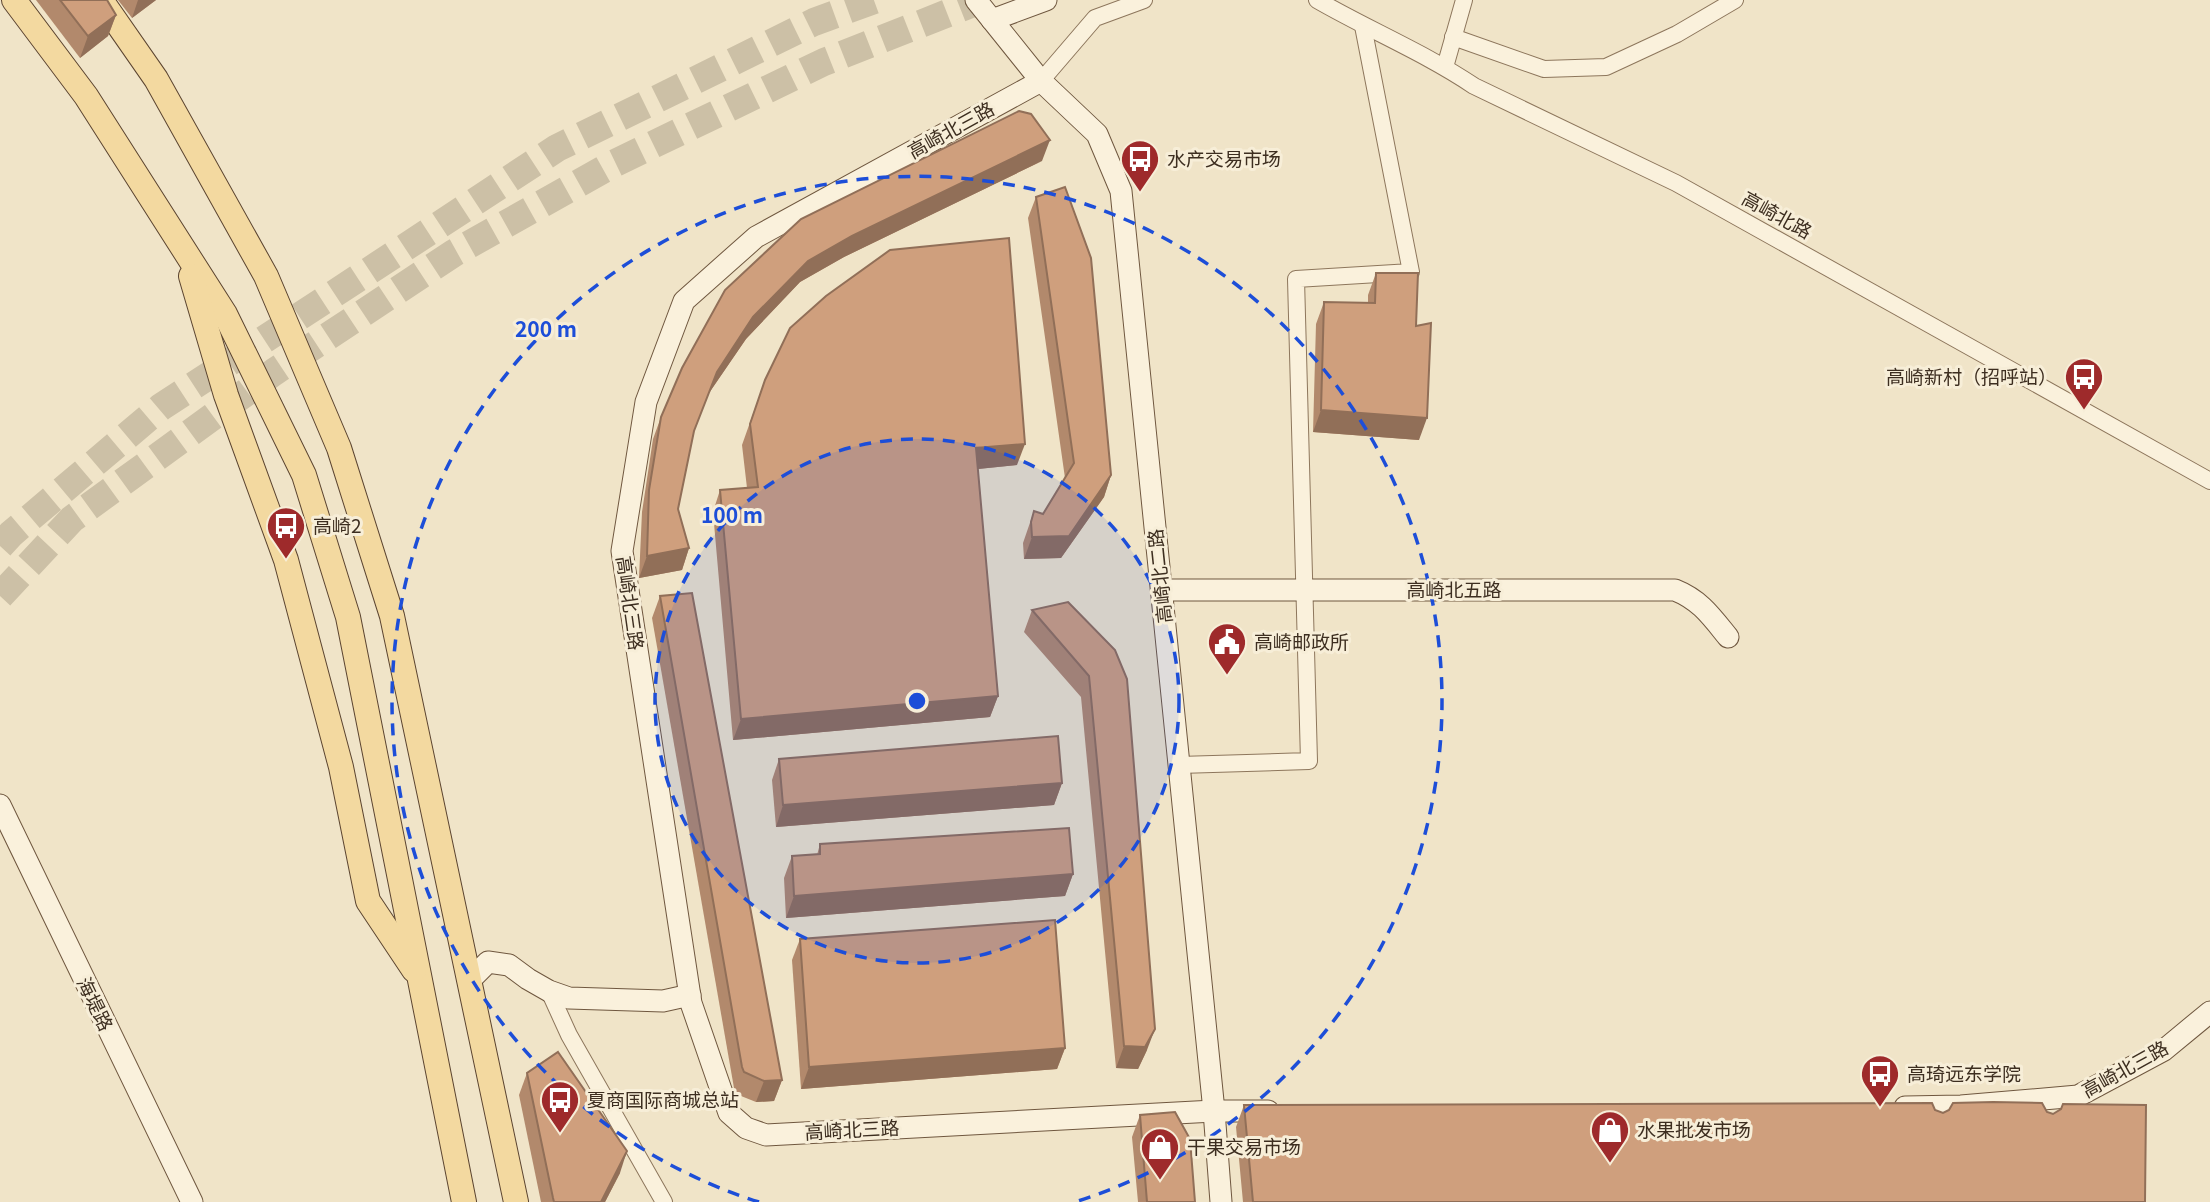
<svg xmlns="http://www.w3.org/2000/svg" width="2210" height="1202" viewBox="0 0 2210 1202" font-family="Georgia,'Noto Sans SC',serif">
<style>
.lines{fill:none;stroke-linecap:round;stroke-linejoin:round}
.highway-tunnel{stroke:#ccc0a6;stroke-width:28;stroke-dasharray:28 14;stroke-linecap:butt}
.street-casing{stroke:#8d765c;stroke-width:18}
.secondary-casing{stroke:#6f573f;stroke-width:23}
.primary-casing{stroke:#5b4430;stroke-width:26}
.street{stroke:#faf1dc;stroke-width:16}
.secondary{stroke:#faf1dc;stroke-width:21}
.primary{stroke:#f3d9a0;stroke-width:24}
.wall{fill:#b2896c}
.shaded-wall{fill:#916f58}
.building{fill:#cf9f7d;stroke:#916f58;stroke-width:2}
.ring{fill:none;stroke:#1d4ed8;stroke-width:3.5;stroke-dasharray:12 9}
.labels{text-anchor:middle;stroke-width:6;stroke-linejoin:round;paint-order:stroke}
.street-label{font-size:19px;fill:#3d2e20;stroke:#f7eed8}
.poi-label{font-size:19px;fill:#3d2e20;stroke:#f7eed8;text-anchor:start}
.centre{fill:#1d4ed8;stroke:#f7eed8;stroke-width:3.5}
.ring-label{font-size:21px;text-anchor:middle;font-weight:bold;fill:#1d4ed8;stroke:#f7eed8;stroke-width:6;stroke-linejoin:round;paint-order:stroke}
</style>
<rect width="100%" height="100%" fill="#f0e4c8"/>
<g class="lines">
<!-- highway-tunnel -->
<g class="highway-tunnel">
<path d="M 0,546 L 11,534 L 161,407 L 557,148 L 814,22 L 874,0"/>
<path d="M 0,596 L 72,519 L 274,372 L 454,253 L 615,163 L 824,62 L 981,0"/>
</g>
<!-- street casing -->
<g class="street-casing">
<g id="street">
<path d="M 1317,0 C 1369,30 1425,53 1474,86 L 1676,183 L 2210,481"/>
<path d="M 1453,37 L 1544,69 L 1606,67 L 1677,34 L 1735,0"/>
<path d="M 1445,67 L 1464,0"/>
<path d="M 1041,81 L 1095,18 L 1144,0"/>
<path d="M 1179,765 L 1309,761 L 1296,279 L 1411,272 L 1363,26"/>
<path d="M 549,991 L 569,1035 L 664,1202"/>
</g>
</g>
<!-- secondary casing -->
<g class="secondary-casing">
<g id="secondary">
<path d="M 976,0 L 1041,81 L 1097,134 L 1121,191 L 1214,1111 L 1221,1202"/>
<path d="M 992,20 L 1046,0"/>
<path d="M 1041,81 L 756,237 L 684,301 L 646,402 L 622,551 L 691,1003 L 729,1113 L 746,1128 L 766,1135 L 1214,1111 L 1268,1111"/>
<path d="M 1162,590 L 1675,590 C 1700,600 1711,616 1728,637"/>
<path d="M 0,805 L 192,1202"/>
<path d="M 470,980 L 488,962 L 509,965 L 528,979 L 549,991 L 569,998 L 663,1001 L 690,995"/>
<path d="M 1905,1107 L 1961,1106 L 2078,1096 L 2164,1050 L 2210,1012"/>
</g>
</g>
<!-- primary casing -->
<g class="primary-casing">
<g id="primary">
<path d="M 14,0 L 86,96 L 225,314 L 304,475 L 348,617 L 464,1202"/>
<path d="M 101,0 L 156,79 L 266,276 L 339,448 L 392,616 L 516,1202"/>
<path d="M 191,276 L 226,395 L 286,560 L 341,767 L 368,901 L 414,970"/>
</g>
</g>
<!-- street -->
<use href="#street" class="street"/>
<!-- secondary -->
<use href="#secondary" class="secondary"/>
<!-- primary -->
<use href="#primary" class="primary"/>
</g>
<!-- wall -->
<g class="wall">
<path d="M 36,0 L 107,0 L 116,15 L 108,36 L 80,58 Z"/>
<path d="M 118,0 L 156,0 L 132,18 Z"/>
<path d="M 1042,161 L 844,257 L 800,282 L 746,339 L 709,393 L 693,434 L 678,509 L 689,548 L 682,570 L 639,578 L 642,512 L 653,439 L 661,417 L 725,290 Z"/>
<path d="M 1036,197 L 1111,475 L 1104,497 L 1061,558 L 1024,559 L 1023,543 L 1034,511 L 1043,514 L 1065,478 L 1028,218 Z"/>
<path d="M 1376,273 L 1416,326 L 1419,440 L 1313,432 L 1316,324 L 1324,302 L 1368,303 L 1368,295 Z"/>
<path d="M 765,380 L 1017,465 L 978,469 L 998,696 L 990,717 L 733,740 L 713,512 L 720,490 L 747,488 L 742,445 Z"/>
<path d="M 660,596 L 782,1080 L 774,1101 L 756,1102 L 736,1094 L 734,1088 L 652,618 Z"/>
<path d="M 1032,610 L 1115,650 L 1147,1050 L 1138,1069 L 1116,1068 L 1081,697 L 1024,632 Z"/>
<path d="M 779,759 L 1062,783 L 1054,805 L 776,827 L 772,780 Z"/>
<path d="M 820,844 L 1073,874 L 1065,896 L 786,918 L 784,878 L 792,856 L 817,855 Z"/>
<path d="M 800,939 L 1065,1048 L 1057,1069 L 801,1089 L 792,960 Z"/>
<path d="M 527,1073 L 620,1173 L 605,1202 L 541,1202 L 519,1095 Z"/>
<path d="M 1244,1105 L 1935,1110 L 1943,1113 L 2047,1112 L 2145,1202 L 1243,1202 L 1236,1127 Z"/>
<path d="M 1140,1115 L 1195,1202 L 1138,1202 L 1132,1137 Z"/>
</g>
<!-- shaded-wall -->
<g class="shaded-wall">
<path d="M 138,0 L 156,0 L 132,18 Z"/>
<path d="M 116,15 L 108,36 L 80,58 L 88,36 Z"/>
<path d="M 1050,140 L 1042,161 L 844,257 L 800,282 L 746,339 L 709,393 L 717,372 L 753,317 L 808,261 L 852,236 Z"/>
<path d="M 1321,410 L 1427,418 L 1419,440 L 1313,432 Z"/>
<path d="M 1025,444 L 1017,465 L 968,470 L 976,448 Z"/>
<path d="M 1111,475 L 1104,497 L 1061,558 L 1024,559 L 1032,537 Z"/>
<path d="M 689,548 L 682,570 L 639,578 L 647,556 Z"/>
<path d="M 998,696 L 990,717 L 733,740 L 741,719 Z"/>
<path d="M 1062,783 L 1054,805 L 776,827 L 783,805 Z"/>
<path d="M 1073,874 L 1065,896 L 786,918 L 794,896 Z"/>
<path d="M 1155,1029 L 1147,1050 L 1138,1069 L 1116,1068 L 1124,1046 Z"/>
<path d="M 1065,1048 L 1057,1069 L 801,1089 L 809,1067 Z"/>
<path d="M 782,1080 L 774,1101 L 756,1102 L 764,1081 Z"/>
<path d="M 627,1151 L 620,1173 L 605,1202 L 601,1202 Z"/>
</g>
<!-- building -->
<g class="building">
<path d="M 60,0 L 107,0 L 116,15 L 88,36 Z"/>
<path d="M 1019,111 L 1031,114 L 1050,140 L 852,236 L 808,261 L 753,317 L 717,372 L 694,431 L 678,509 L 689,548 L 647,556 L 649,490 L 661,417 L 682,368 L 725,290 L 801,219 Z"/>
<path d="M 1065,187 L 1091,258 L 1111,475 L 1069,536 L 1032,537 L 1031,522 L 1034,511 L 1043,514 L 1074,463 L 1036,197 Z"/>
<path d="M 1009,238 L 1025,444 L 976,448 L 998,696 L 741,719 L 720,490 L 758,487 L 750,424 L 765,380 L 790,328 L 826,296 L 890,250 Z"/>
<path d="M 1376,273 L 1418,273 L 1416,326 L 1431,323 L 1427,418 L 1321,410 L 1324,302 L 1375,303 Z"/>
<path d="M 692,593 L 782,1080 L 764,1081 L 744,1072 L 742,1067 L 660,596 Z"/>
<path d="M 1068,602 L 1115,650 L 1127,679 L 1155,1029 L 1145,1047 L 1124,1046 L 1089,676 L 1032,610 Z"/>
<path d="M 1058,736 L 1062,783 L 783,805 L 779,759 Z"/>
<path d="M 1069,828 L 1073,874 L 794,896 L 792,856 L 820,854 L 820,844 Z"/>
<path d="M 1055,920 L 1065,1048 L 809,1067 L 800,939 Z"/>
<path d="M 558,1052 L 627,1151 L 601,1202 L 554,1202 L 553,1198 L 527,1073 Z"/>
<path d="M 1993,1102 L 2042,1103 L 2047,1112 L 2053,1114 L 2061,1109 L 2063,1104 L 2146,1105 L 2145,1202 L 1253,1202 L 1244,1105 L 1932,1103 L 1935,1110 L 1943,1113 L 1949,1110 L 1953,1103 Z"/>
<path d="M 1175,1112 L 1190,1139 L 1195,1202 L 1147,1202 L 1140,1115 Z"/>
</g>
<!-- distance rings -->
<circle cx="917" cy="701" r="262" fill="#1d4ed8" fill-opacity=".12"/>
<g class="ring">
<circle cx="917" cy="701" r="262"/>
<path d="M759 1202A525 525 0 1 1 1075 1202"/>
</g>
<!-- icons -->
<defs>
<g id="bus-pin" transform="scale(2.0125)"><path d="M0 17L-7.5 6A9.5 9.5 0 1 1 7.5 6Z" fill="#9e2a2b" stroke="#f7eed8"/><path d="M-5-6H5V4H4V6H2V4H-2V6H-4V4H-5ZM-3.5-4V0h7V-4ZM-3.5 1.2v1.5H-2V1.2ZM2 1.2v1.5H3.5V1.2Z" fill="#fff"/></g>
<g id="civic-pin" transform="scale(2.0125)"><path d="M0 17L-7.5 6A9.5 9.5 0 1 1 7.5 6Z" fill="#9e2a2b" stroke="#f7eed8"/><path d="M-.6-6.5H3V-4.5H.6V-3L4-1V1h2V6H-6V1h2V-1L-.6-3ZM-1.2 2.5V6h2.4V2.5Z" fill="#fff"/></g>
<g id="shop-pin" transform="scale(2.0125)"><path d="M0 17L-7.5 6A9.5 9.5 0 1 1 7.5 6Z" fill="#9e2a2b" stroke="#f7eed8"/><path d="M-5-2.5h2.3a2.7 3.5 0 0 1 5.4 0H5L5.5 6h-11ZM-1.5-2.5h3a1.5 2.3 0 0 0-3 0Z" fill="#fff"/></g>
</defs>
<g fill-rule="evenodd">
<use href="#bus-pin" x="1140" y="159"/>
<use href="#bus-pin" x="2084" y="377"/>
<use href="#bus-pin" x="286" y="526"/>
<use href="#civic-pin" x="1227" y="642"/>
<use href="#bus-pin" x="1880" y="1074"/>
<use href="#bus-pin" x="560" y="1100"/>
<use href="#shop-pin" x="1610" y="1130"/>
<use href="#shop-pin" x="1160" y="1147"/>
</g>
<g class="labels">
<!-- street labels -->
<g class="street-label">
<text transform="translate(951 130) rotate(-29)" y="7">高崎北三路</text>
<text transform="translate(1777 215) rotate(29)" y="7">高崎北路</text>
<text transform="translate(1160 576) rotate(-96)" y="7">高崎北二路</text>
<text x="1454" y="597">高崎北五路</text>
<text transform="translate(630 603) rotate(82)" y="7">高崎北三路</text>
<text transform="translate(95 1004) rotate(64)" y="7">海堤路</text>
<text transform="translate(2125 1069) rotate(-29)" y="7">高崎北三路</text>
<text transform="translate(852 1130) rotate(-3)" y="7">高崎北三路</text>
</g>
<!-- poi labels -->
<g class="poi-label">
<text x="1167" y="166">水产交易市场</text>
<text x="2057" y="384" text-anchor="end">高崎新村（招呼站）</text>
<text x="313" y="533">高崎2</text>
<text x="1254" y="649">高崎邮政所</text>
<text x="1907" y="1081">高琦远东学院</text>
<text x="587" y="1107">夏商国际商城总站</text>
<text x="1637" y="1137">水果批发市场</text>
<text x="1187" y="1154">干果交易市场</text>
</g>
</g>
<circle cx="917" cy="701" r="10" class="centre"/>
<g class="ring-label">
<text x="546" y="337">200 m</text>
<text x="732" y="523">100 m</text>
</g>
</svg>
